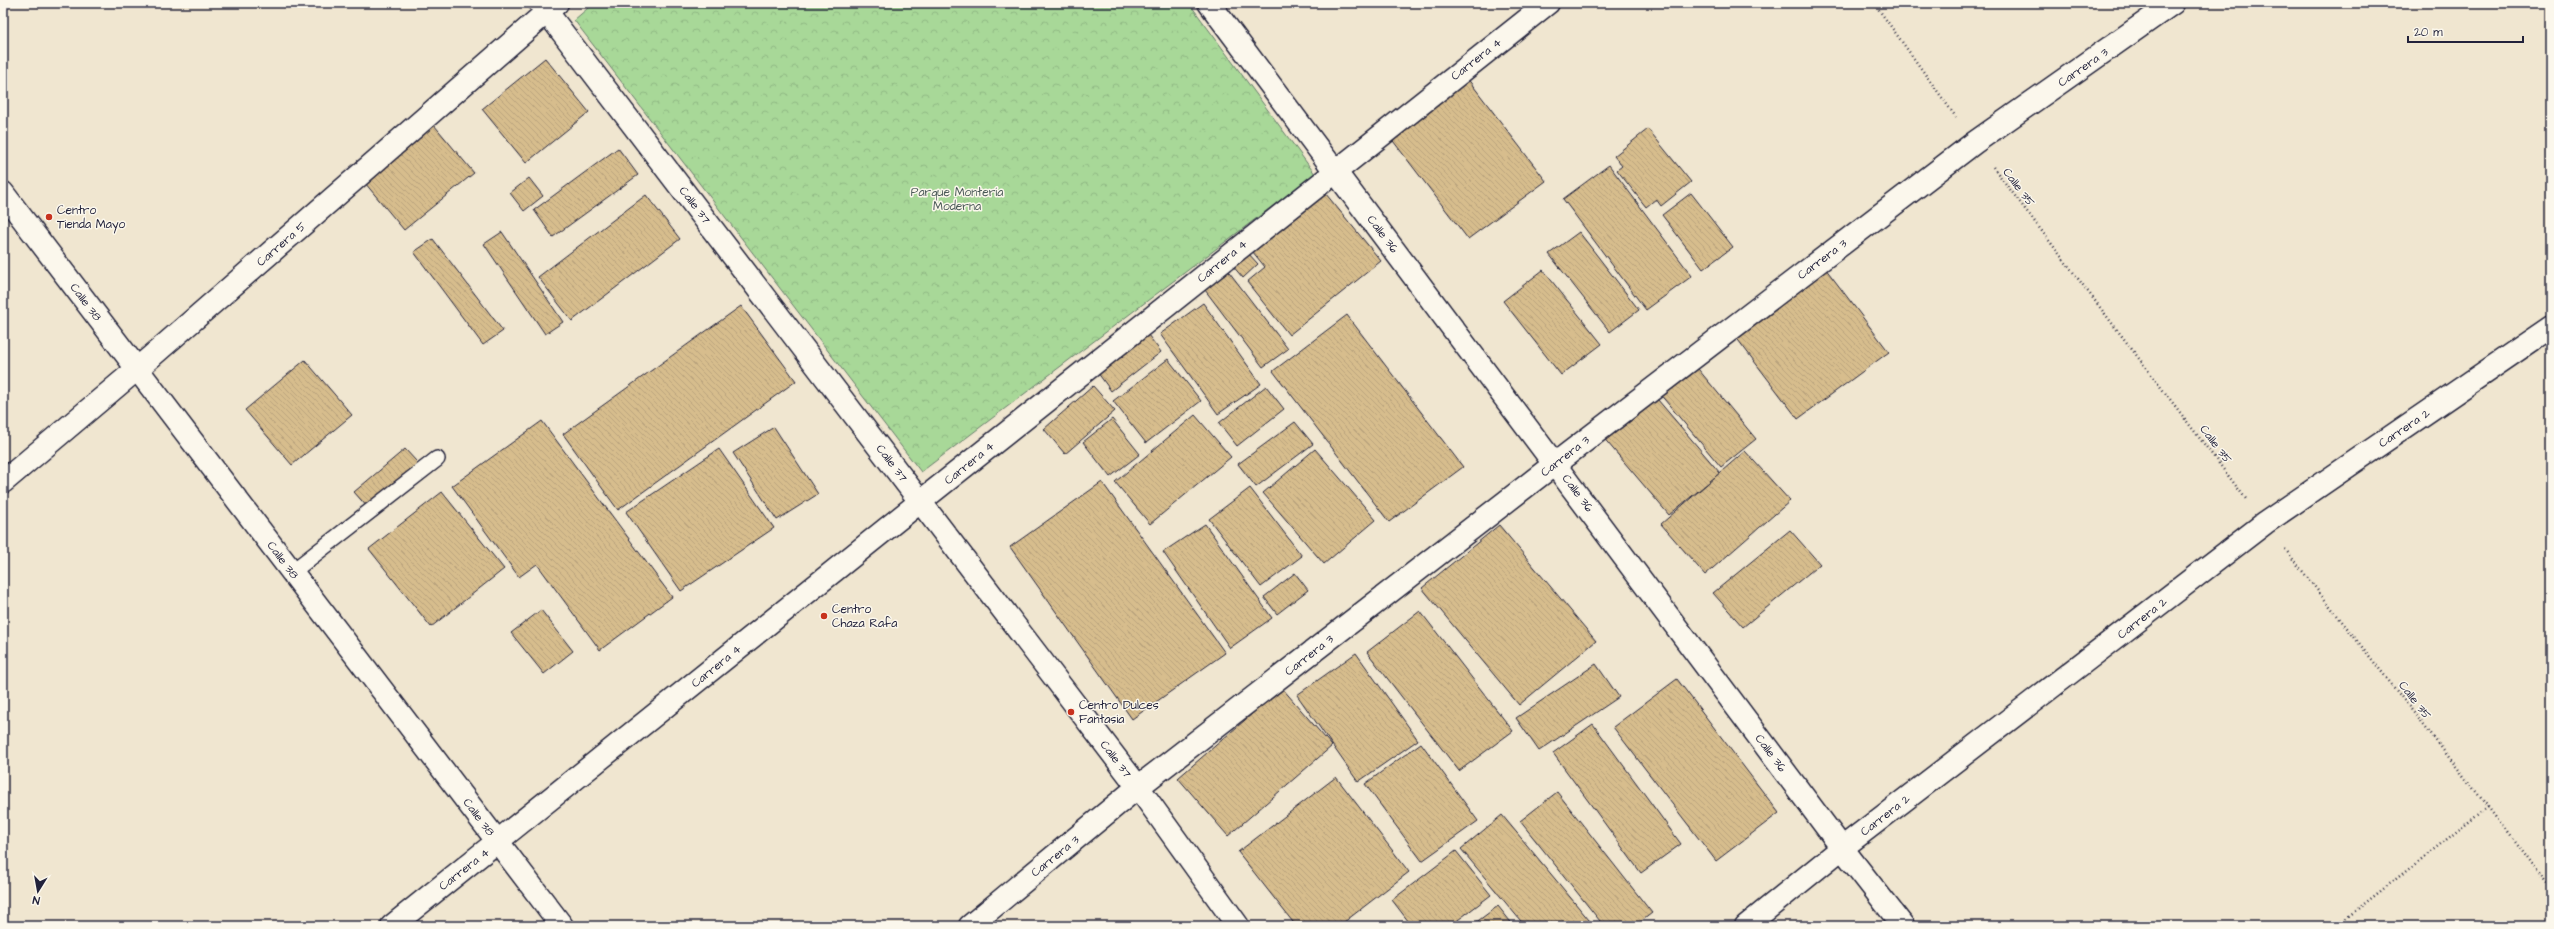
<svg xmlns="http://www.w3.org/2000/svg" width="2554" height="929" viewBox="0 0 2554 929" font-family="'Architects Daughter',sans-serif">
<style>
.park{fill:url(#park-crowns);stroke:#657d6a}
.building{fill:url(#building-back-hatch);stroke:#22223b}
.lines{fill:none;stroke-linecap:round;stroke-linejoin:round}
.lane-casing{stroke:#22223b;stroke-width:18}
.street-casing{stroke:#22223b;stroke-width:25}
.secondary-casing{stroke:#22223b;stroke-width:25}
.path{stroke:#22223b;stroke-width:2.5;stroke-dasharray:1 3;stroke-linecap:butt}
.lane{stroke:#fbf7ec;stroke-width:15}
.street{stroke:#fbf7ec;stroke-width:22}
.secondary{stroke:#fbf7ec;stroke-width:22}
.poi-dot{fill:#c8321e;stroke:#fbf7ec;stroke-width:1.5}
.labels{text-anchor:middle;stroke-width:3;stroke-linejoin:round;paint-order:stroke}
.street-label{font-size:12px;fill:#22223b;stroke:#fbf7ec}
.park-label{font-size:12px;fill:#4a5957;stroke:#fbf7ec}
.poi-label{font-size:12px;fill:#22223b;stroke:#fbf7ec;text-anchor:start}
</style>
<defs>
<pattern id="park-crowns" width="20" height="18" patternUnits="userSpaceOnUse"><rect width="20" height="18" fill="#a8d898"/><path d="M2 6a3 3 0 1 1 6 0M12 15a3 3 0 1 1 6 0" fill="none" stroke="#90b984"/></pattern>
<pattern id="building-back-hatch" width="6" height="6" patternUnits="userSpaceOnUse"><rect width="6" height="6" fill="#d7bd8d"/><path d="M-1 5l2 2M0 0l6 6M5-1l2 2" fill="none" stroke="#b8a27b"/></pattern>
</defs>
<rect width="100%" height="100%" fill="#f0e6d0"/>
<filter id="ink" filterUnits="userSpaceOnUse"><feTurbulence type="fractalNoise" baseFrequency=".025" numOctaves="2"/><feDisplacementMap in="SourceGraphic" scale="8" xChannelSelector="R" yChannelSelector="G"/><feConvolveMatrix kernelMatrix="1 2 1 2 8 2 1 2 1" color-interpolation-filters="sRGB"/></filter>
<g filter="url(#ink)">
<!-- park -->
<path class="park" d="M 594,3 L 1189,3 L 1315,174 L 921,472 L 574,20 Z"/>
<!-- building -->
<g class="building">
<path d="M 545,58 L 589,112 L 526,163 L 482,109 Z"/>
<path d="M 1467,78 L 1546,181 L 1468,239 L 1390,137 Z"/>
<path d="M 434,125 L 474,173 L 404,230 L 365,183 Z"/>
<path d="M 1648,129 L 1691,182 L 1661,206 L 1656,199 L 1646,207 L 1617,170 L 1622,166 L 1614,156 Z"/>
<path d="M 618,148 L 638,175 L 553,237 L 534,210 Z"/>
<path d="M 1609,165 L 1692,276 L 1646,310 L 1563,199 Z"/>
<path d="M 529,178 L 543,196 L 524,211 L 510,193 Z"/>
<path d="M 1321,188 L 1381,261 L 1289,335 L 1247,282 L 1265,267 L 1248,246 Z"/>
<path d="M 1691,193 L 1733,247 L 1703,269 L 1662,215 Z"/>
<path d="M 646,195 L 680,239 L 572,321 L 538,277 Z"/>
<path d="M 502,232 L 563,322 L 545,334 L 484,244 Z"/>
<path d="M 1579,232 L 1639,310 L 1610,332 L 1549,254 Z"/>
<path d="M 433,239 L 503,331 L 483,345 L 414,252 Z"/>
<path d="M 1247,252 L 1258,264 L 1243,278 L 1232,265 Z"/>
<path d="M 1819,260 L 1889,352 L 1798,419 L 1729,328 Z"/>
<path d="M 1226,268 L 1288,349 L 1263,367 L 1202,286 Z"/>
<path d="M 1543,270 L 1602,344 L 1561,375 L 1503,301 Z"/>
<path d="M 1203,303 L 1261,384 L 1218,414 L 1160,334 Z"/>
<path d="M 741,306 L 796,381 L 618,510 L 563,434 Z"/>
<path d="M 1347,315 L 1463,467 L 1389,522 L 1273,371 Z"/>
<path d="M 1145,331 L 1161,352 L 1111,391 L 1095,369 Z"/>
<path d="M 1168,359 L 1201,401 L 1146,443 L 1113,401 Z"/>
<path d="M 305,360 L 352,415 L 292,465 L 245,410 Z"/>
<path d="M 1694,364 L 1756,439 L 1721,467 L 1659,393 Z"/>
<path d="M 1093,386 L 1115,411 L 1065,454 L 1044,429 Z"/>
<path d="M 1266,386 L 1284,409 L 1237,446 L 1219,423 Z"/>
<path d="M 1652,393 L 1720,473 L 1669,515 L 1602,436 Z"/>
<path d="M 1195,415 L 1231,457 L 1150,524 L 1115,482 Z"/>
<path d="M 1112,419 L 1140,454 L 1110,477 L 1083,442 Z"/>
<path d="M 542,421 L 672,597 L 600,650 L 537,564 L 519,577 L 452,486 Z"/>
<path d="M 1295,422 L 1313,444 L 1256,487 L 1238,464 Z"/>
<path d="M 774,427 L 818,494 L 777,520 L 733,453 Z"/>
<path d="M 405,449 L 427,473 L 376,517 L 354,492 Z"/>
<path d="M 719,449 L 774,528 L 681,591 L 626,512 Z"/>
<path d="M 1315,449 L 1376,520 L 1324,564 L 1263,493 Z"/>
<path d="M 1745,451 L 1790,501 L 1705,575 L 1661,524 Z"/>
<path d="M 1102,482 L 1225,653 L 1132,719 L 1010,547 Z"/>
<path d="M 1250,488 L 1302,556 L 1261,587 L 1209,519 Z"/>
<path d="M 442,492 L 504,569 L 431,627 L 369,549 Z"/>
<path d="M 1205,524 L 1272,618 L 1230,648 L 1163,552 Z"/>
<path d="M 1499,525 L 1596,641 L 1519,705 L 1422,588 Z"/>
<path d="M 1790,530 L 1820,564 L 1743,627 L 1713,593 Z"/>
<path d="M 1295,573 L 1308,590 L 1277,614 L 1264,597 Z"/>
<path d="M 541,610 L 573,651 L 544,674 L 511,633 Z"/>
<path d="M 1420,611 L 1513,731 L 1459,771 L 1367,652 Z"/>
<path d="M 1356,653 L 1418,740 L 1358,782 L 1297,695 Z"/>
<path d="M 1596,664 L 1619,697 L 1539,751 L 1516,718 Z"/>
<path d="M 1677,679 L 1779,813 L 1716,861 L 1613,727 Z"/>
<path d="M 1282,688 L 1332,746 L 1228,836 L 1178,778 Z"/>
<path d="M 1593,724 L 1681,844 L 1641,873 L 1553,753 Z"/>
<path d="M 1421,743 L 1478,821 L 1422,861 L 1365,784 Z"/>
<path d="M 1336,777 L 1409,872 L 1339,926 L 1296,926 L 1238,852 Z"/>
<path d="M 1557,792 L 1652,913 L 1635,926 L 1604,926 L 1520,821 Z"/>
<path d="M 1502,815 L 1594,926 L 1525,926 L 1461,849 Z"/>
<path d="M 1456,851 L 1491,895 L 1450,926 L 1412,926 L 1392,900 Z"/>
<path d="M 1498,906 L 1514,926 L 1471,926 Z"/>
</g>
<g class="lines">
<!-- lane casing -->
<g class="lane-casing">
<path id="lane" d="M 292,572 L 437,459"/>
</g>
<!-- street casing -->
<g class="street-casing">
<g id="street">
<path d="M 540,3 L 1138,787 L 1238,926"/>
<path d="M 1209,3 L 1842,848 L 1903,926"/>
<path d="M 3,193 L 562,926"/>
<path d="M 3,482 L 137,369 L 557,3"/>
<path d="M 970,926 L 1138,787 L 1556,463 L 1974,143 L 2173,3"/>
<path d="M 1746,926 L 1842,848 L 2265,523 L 2551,327"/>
</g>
</g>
<!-- secondary casing -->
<g class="secondary-casing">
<path id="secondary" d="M 392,926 L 921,501 L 1548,3"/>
</g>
<!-- path -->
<g class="path">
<path d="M 1874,3 L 1956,117"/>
<path d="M 1993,167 L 2246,499"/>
<path d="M 2285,549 L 2488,807 L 2551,891"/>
<path d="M 2336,926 L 2488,807"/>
</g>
<!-- lane -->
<use href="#lane" class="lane"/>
<!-- street -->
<use href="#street" class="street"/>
<!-- secondary -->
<use href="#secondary" class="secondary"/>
</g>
</g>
<!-- markers -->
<g class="poi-dot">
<circle cx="49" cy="217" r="4"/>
<circle cx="824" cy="616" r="4"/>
<circle cx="1071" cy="712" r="4"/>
</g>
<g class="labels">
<!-- street labels -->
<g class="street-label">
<text transform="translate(1476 59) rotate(-38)" y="4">Carrera 4</text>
<text transform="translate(2083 67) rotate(-35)" y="4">Carrera 3</text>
<text transform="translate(2019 187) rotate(53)" y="4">Calle 35</text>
<text transform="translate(695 205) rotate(53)" y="4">Calle 37</text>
<text transform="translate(1383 234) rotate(53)" y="4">Calle 36</text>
<text transform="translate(281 244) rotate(-41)" y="4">Carrera 5</text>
<text transform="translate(1822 259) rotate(-37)" y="4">Carrera 3</text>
<text transform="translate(1222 261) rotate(-39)" y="4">Carrera 4</text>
<text transform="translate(86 302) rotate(53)" y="4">Calle 38</text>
<text transform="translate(2404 428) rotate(-34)" y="4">Carrera 2</text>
<text transform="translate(2216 444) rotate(53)" y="4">Calle 35</text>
<text transform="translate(1565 456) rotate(-38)" y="4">Carrera 3</text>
<text transform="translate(892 463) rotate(53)" y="4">Calle 37</text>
<text transform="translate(969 463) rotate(-39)" y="4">Carrera 4</text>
<text transform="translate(1578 493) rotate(53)" y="4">Calle 36</text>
<text transform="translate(283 560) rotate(53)" y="4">Calle 38</text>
<text transform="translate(2142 618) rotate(-38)" y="4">Carrera 2</text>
<text transform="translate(1309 655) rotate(-38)" y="4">Carrera 3</text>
<text transform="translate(716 666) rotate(-39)" y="4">Carrera 4</text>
<text transform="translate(2415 700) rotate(52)" y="4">Calle 35</text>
<text transform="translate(1771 753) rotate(53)" y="4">Calle 36</text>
<text transform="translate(1116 759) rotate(53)" y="4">Calle 37</text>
<text transform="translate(1885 815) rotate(-38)" y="4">Carrera 2</text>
<text transform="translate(479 817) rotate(53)" y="4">Calle 38</text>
<text transform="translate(1055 856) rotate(-39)" y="4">Carrera 3</text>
<text transform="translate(464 869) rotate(-38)" y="4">Carrera 4</text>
</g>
<!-- park labels -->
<g class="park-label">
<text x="957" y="196">Parque Montería<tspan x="957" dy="14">Moderna</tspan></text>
</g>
<!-- poi labels -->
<g class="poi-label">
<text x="57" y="214">Centro<tspan x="57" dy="14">Tienda Mayo</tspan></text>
<text x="832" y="613">Centro<tspan x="832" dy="14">Chaza Rafa</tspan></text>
<text x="1079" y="709">Centro Dulces<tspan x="1079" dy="14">Fantasia</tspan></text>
</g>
</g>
<!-- margin -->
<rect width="2554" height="929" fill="none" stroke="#fbf7ec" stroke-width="16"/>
<rect x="8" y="8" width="2538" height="913" fill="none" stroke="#22223b" stroke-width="1.5" filter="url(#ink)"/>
<!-- north arrow -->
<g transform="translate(38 891) rotate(191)" stroke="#fbf7ec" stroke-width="3" paint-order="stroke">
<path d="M0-3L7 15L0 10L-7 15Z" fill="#22223b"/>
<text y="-6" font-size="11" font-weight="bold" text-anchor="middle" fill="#22223b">N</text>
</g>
<!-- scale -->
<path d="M2408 36v6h115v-6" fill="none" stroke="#22223b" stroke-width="2"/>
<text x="2414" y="36" font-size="12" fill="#22223b" stroke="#fbf7ec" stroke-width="3" paint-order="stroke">20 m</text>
</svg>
